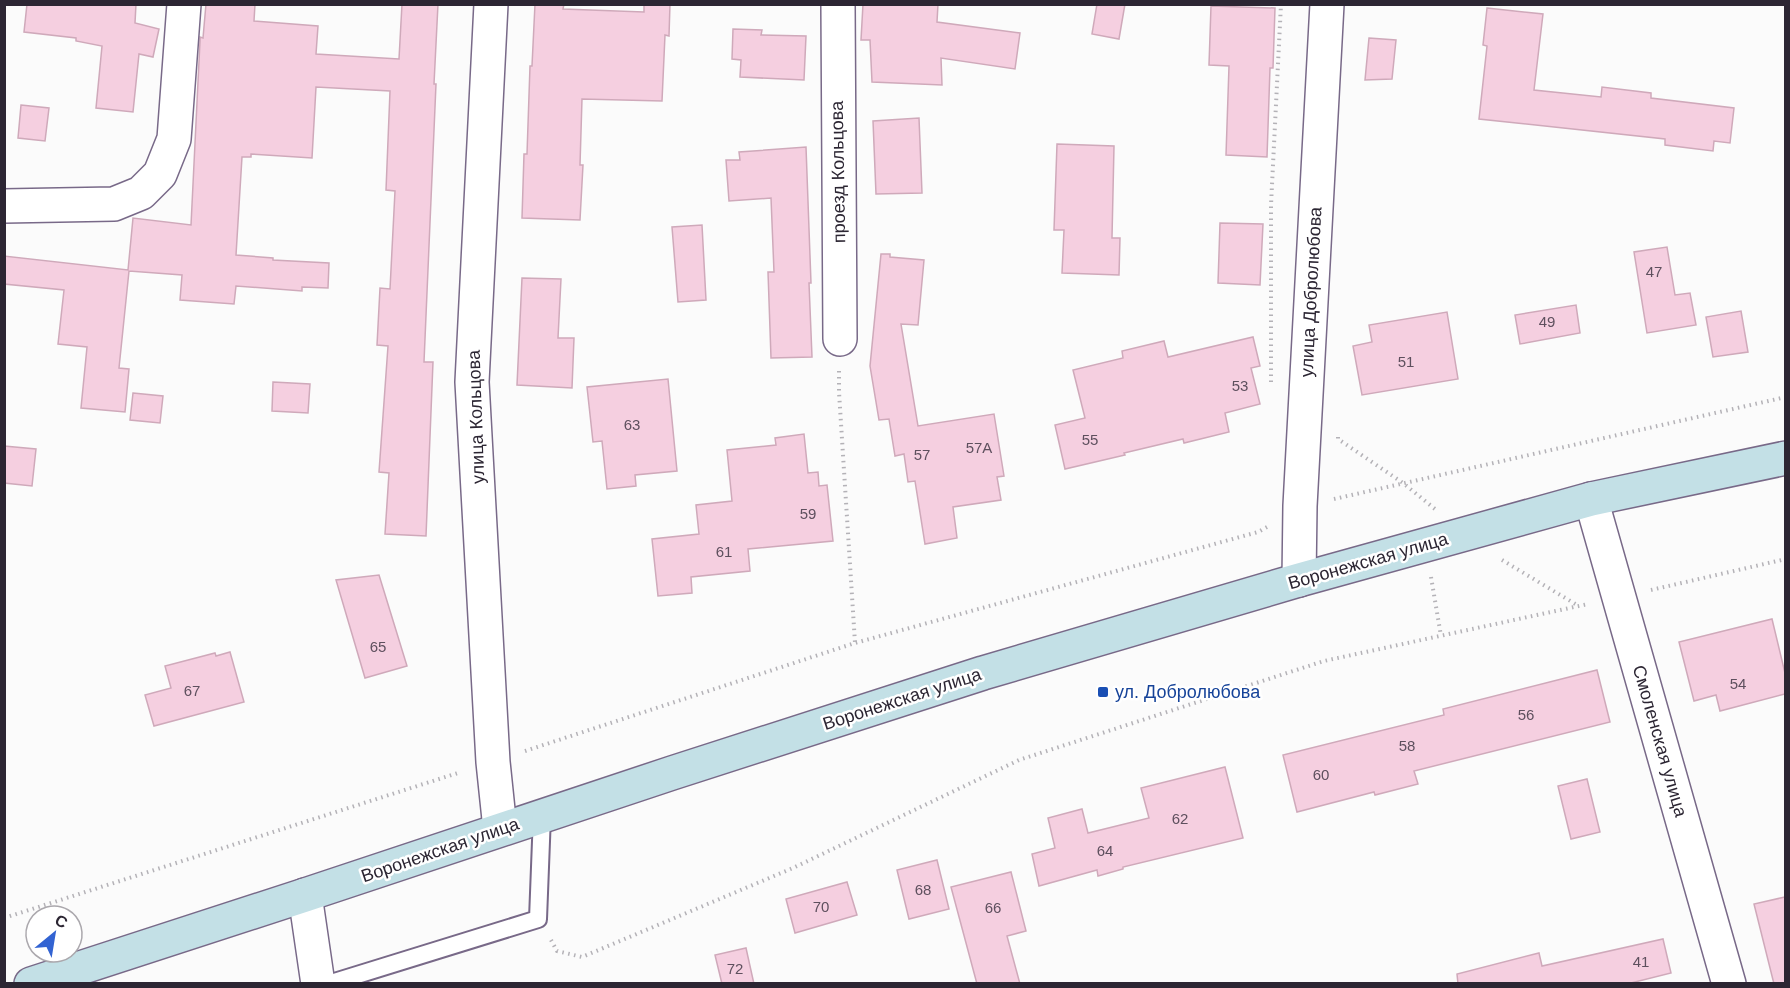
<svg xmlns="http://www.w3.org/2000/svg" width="1790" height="988" viewBox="0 0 1790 988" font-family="Arial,sans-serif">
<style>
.building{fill:#f5cfe0;stroke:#cfa9ba;stroke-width:1.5}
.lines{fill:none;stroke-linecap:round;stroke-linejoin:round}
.lane-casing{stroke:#786988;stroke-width:20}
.street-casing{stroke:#786988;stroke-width:36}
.secondary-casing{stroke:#786988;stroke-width:36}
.path{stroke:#b4b2b7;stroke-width:4;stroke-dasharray:1.5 4.5;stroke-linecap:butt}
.lane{stroke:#fff;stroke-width:16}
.street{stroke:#fff;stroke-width:33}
.secondary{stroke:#c3e0e6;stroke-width:33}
.transit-dot{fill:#1a4fb4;stroke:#fff;stroke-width:2}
.labels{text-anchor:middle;stroke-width:5;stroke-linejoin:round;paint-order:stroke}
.number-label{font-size:15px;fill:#5e505e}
.street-label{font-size:18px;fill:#2c2633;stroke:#fff}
.transit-label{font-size:18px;fill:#164399;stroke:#fff;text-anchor:start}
</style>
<rect width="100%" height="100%" fill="#fbfbfb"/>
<!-- building -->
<g class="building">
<path d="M 27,4 L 136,4 L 135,23 L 159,29 L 153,57 L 139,54 L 133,112 L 96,108 L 102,46 L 76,41 L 76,38 L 24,32 Z"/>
<path d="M 206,4 L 255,4 L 254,21 L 318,26 L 316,54 L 399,59 L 402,4 L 438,4 L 434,84 L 436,84 L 424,362 L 433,362 L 426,536 L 385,534 L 389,473 L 379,472 L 388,346 L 377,345 L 380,288 L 390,289 L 395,191 L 386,190 L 390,91 L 316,87 L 312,158 L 251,154 L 251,157 L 242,157 L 236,255 L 273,258 L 273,260 L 329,263 L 328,288 L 302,287 L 302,291 L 236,286 L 234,304 L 180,300 L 182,275 L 129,271 L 119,368 L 129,369 L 125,412 L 81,408 L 87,347 L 58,344 L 64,290 L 4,284 L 4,256 L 128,270 L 133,218 L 191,225 L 200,41 L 200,37 L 203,38 Z"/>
<path d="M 535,4 L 564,4 L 563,9 L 644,12 L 644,4 L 670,4 L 669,36 L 665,35 L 662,101 L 582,99 L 580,165 L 583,165 L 580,220 L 522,218 L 524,154 L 527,154 L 530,66 L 532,66 Z"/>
<path d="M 863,4 L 938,4 L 937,22 L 1020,33 L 1015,69 L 941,58 L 942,85 L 872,82 L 870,40 L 861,40 Z"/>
<path d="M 1097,4 L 1125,4 L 1119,39 L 1092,34 Z"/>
<path d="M 1211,6 L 1275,8 L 1273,68 L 1270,68 L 1267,157 L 1226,155 L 1229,66 L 1209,65 Z"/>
<path d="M 1487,8 L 1543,14 L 1534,90 L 1601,97 L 1602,87 L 1651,93 L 1651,98 L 1734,108 L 1730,143 L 1714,141 L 1713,151 L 1665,145 L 1665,139 L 1479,119 L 1487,46 L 1483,45 Z"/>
<path d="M 733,29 L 762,30 L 761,35 L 806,36 L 804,80 L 740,77 L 741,60 L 732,59 Z"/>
<path d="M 1369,38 L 1396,40 L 1392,79 L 1365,80 Z"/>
<path d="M 21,105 L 49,108 L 45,141 L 18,138 Z"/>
<path d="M 919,118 L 922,193 L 876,194 L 873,121 Z"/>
<path d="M 1057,144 L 1114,146 L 1112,238 L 1120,238 L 1119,275 L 1062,273 L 1064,230 L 1054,230 Z"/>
<path d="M 806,147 L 811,283 L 809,283 L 812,357 L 771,358 L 768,272 L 774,272 L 771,198 L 729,201 L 726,160 L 740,160 L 739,152 Z"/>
<path d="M 1220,223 L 1263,224 L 1260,285 L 1218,283 Z"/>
<path d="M 702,225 L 706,300 L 678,302 L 672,227 Z"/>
<path d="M 1667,247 L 1675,295 L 1690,293 L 1696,325 L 1647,333 L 1634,252 Z"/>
<path d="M 881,254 L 890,254 L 890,257 L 924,260 L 918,325 L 901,324 L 918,426 L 994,414 L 1004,476 L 997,477 L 1001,500 L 953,507 L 957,538 L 925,544 L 915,481 L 908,482 L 904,454 L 895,456 L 889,419 L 879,420 L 870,366 Z"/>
<path d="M 522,278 L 561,279 L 558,338 L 574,338 L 572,388 L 517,385 Z"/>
<path d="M 1576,305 L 1580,333 L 1520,344 L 1515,315 Z"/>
<path d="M 1741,311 L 1748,352 L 1713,357 L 1706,317 Z"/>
<path d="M 1447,312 L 1458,379 L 1362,395 L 1353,346 L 1372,342 L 1369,325 Z"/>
<path d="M 1253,337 L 1260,366 L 1251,368 L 1260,404 L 1225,413 L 1229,432 L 1184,443 L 1183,439 L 1124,453 L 1125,455 L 1065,469 L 1055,425 L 1085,418 L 1073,370 L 1123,358 L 1122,351 L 1164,341 L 1168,357 Z"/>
<path d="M 668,379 L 677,471 L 635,475 L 636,486 L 607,489 L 602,441 L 593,442 L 587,387 Z"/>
<path d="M 273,382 L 310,384 L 308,413 L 272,411 Z"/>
<path d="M 133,393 L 163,396 L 160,423 L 130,420 Z"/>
<path d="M 804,434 L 808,473 L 818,472 L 819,486 L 827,485 L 833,541 L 748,549 L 750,571 L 691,577 L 692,593 L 658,596 L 652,539 L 699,534 L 696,505 L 732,501 L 727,450 L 776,445 L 775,438 Z"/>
<path d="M 4,446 L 36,449 L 32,486 L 4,483 Z"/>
<path d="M 379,575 L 407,666 L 365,678 L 336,580 Z"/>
<path d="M 1772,619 L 1785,673 L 1785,694 L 1720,711 L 1716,695 L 1694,701 L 1679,642 Z"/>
<path d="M 230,652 L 244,702 L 154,726 L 145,695 L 171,688 L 165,666 L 215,653 L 216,656 Z"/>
<path d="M 1597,670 L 1610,722 L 1414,771 L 1418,784 L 1375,795 L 1374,792 L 1297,812 L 1283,755 L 1444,715 L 1443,709 Z"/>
<path d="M 1225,767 L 1243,838 L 1123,867 L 1123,869 L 1098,876 L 1097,870 L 1039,886 L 1032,854 L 1055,848 L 1048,818 L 1082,809 L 1088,833 L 1149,818 L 1141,788 Z"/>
<path d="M 1587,779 L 1600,832 L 1571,839 L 1558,786 Z"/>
<path d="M 937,860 L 949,909 L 909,919 L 897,870 Z"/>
<path d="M 1011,872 L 1026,931 L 1007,936 L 1020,984 L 977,984 L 951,887 Z"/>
<path d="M 847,882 L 857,915 L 795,933 L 786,899 Z"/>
<path d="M 1785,897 L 1785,984 L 1774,984 L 1754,904 Z"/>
<path d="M 1663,939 L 1671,973 L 1627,984 L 1458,984 L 1457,974 L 1539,953 L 1542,966 Z"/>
<path d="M 746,948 L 754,984 L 722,984 L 715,955 Z"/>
</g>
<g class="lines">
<!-- lane casing -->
<g class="lane-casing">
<path id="lane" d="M 328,984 L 538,919 L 542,815"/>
</g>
<!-- street casing -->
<g class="street-casing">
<g id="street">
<path d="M 491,4 L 472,382 L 493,762 L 500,829"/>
<path d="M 838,4 L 840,339"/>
<path d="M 4,206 L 114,204 L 141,193 L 160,174 L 174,139 L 184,4"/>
<path d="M 1591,499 L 1729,984"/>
<path d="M 1299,580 L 1300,506 L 1327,4"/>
<path d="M 305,895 L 318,984"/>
</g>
</g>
<!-- secondary casing -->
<g class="secondary-casing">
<path id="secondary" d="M 31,984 L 305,895 L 672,773 L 983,673 L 1299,580 L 1591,499 L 1786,458"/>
</g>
<!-- path -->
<g class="path">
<path d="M 839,371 L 839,392 L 855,643"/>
<path d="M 1271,382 L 1271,205 L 1281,4"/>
<path d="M 1338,437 L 1338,439 L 1403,483 L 1435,509"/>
<path d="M 1334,499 L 1786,397"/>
<path d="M 1502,560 L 1577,605"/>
<path d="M 1431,577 L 1441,636"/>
<path d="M 1651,590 L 1786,559"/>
<path d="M 525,751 L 855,643 L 1258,532 L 1267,527"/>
<path d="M 4,918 L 461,772"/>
<path d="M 551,940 L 557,951 L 582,957 L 793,868 L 1019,760 L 1324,661 L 1588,604"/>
</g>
<!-- lane -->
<use href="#lane" class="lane"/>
<!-- street -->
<use href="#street" class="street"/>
<!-- secondary -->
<use href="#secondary" class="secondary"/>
</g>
<!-- markers -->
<rect class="transit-dot" x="1097" y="686" width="12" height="12" rx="3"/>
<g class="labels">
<!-- number labels -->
<g class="number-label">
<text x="1654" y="277">47</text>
<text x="1547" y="327">49</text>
<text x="1406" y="367">51</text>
<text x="1240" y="391">53</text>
<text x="632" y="430">63</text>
<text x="1090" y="445">55</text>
<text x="979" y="453">57А</text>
<text x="922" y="460">57</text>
<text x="808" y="519">59</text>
<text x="724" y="557">61</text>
<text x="378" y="652">65</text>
<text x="1738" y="689">54</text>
<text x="192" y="696">67</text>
<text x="1526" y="720">56</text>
<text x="1407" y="751">58</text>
<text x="1321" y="780">60</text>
<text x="1180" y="824">62</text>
<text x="1105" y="856">64</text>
<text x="923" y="895">68</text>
<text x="821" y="912">70</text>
<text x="993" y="913">66</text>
<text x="1641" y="967">41</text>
<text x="735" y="974">72</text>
</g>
<!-- street labels -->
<g class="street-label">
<text transform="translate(838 172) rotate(-91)" y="6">проезд Кольцова</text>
<text transform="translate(1311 292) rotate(-87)" y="6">улица Добролюбова</text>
<text transform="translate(476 417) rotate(-92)" y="6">улица Кольцова</text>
<text transform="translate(1368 561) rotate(-16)" y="6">Воронежская улица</text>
<text transform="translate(902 699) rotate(-18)" y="6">Воронежская улица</text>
<text transform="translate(1660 741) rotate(74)" y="6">Смоленская улица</text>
<text transform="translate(440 850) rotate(-19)" y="6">Воронежская улица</text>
</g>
<!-- transit labels -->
<g class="transit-label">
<text x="1115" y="698">ул. Добролюбова</text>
</g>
</g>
<!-- border -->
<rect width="1790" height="988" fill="none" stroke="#2c2633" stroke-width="12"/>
<!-- north arrow -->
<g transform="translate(54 934) rotate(30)"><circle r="28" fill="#ffffff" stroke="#aba8ad" stroke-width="1.5"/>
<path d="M0-4.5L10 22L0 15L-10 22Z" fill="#3263d2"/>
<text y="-9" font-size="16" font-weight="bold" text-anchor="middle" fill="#2c2633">С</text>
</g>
</svg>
